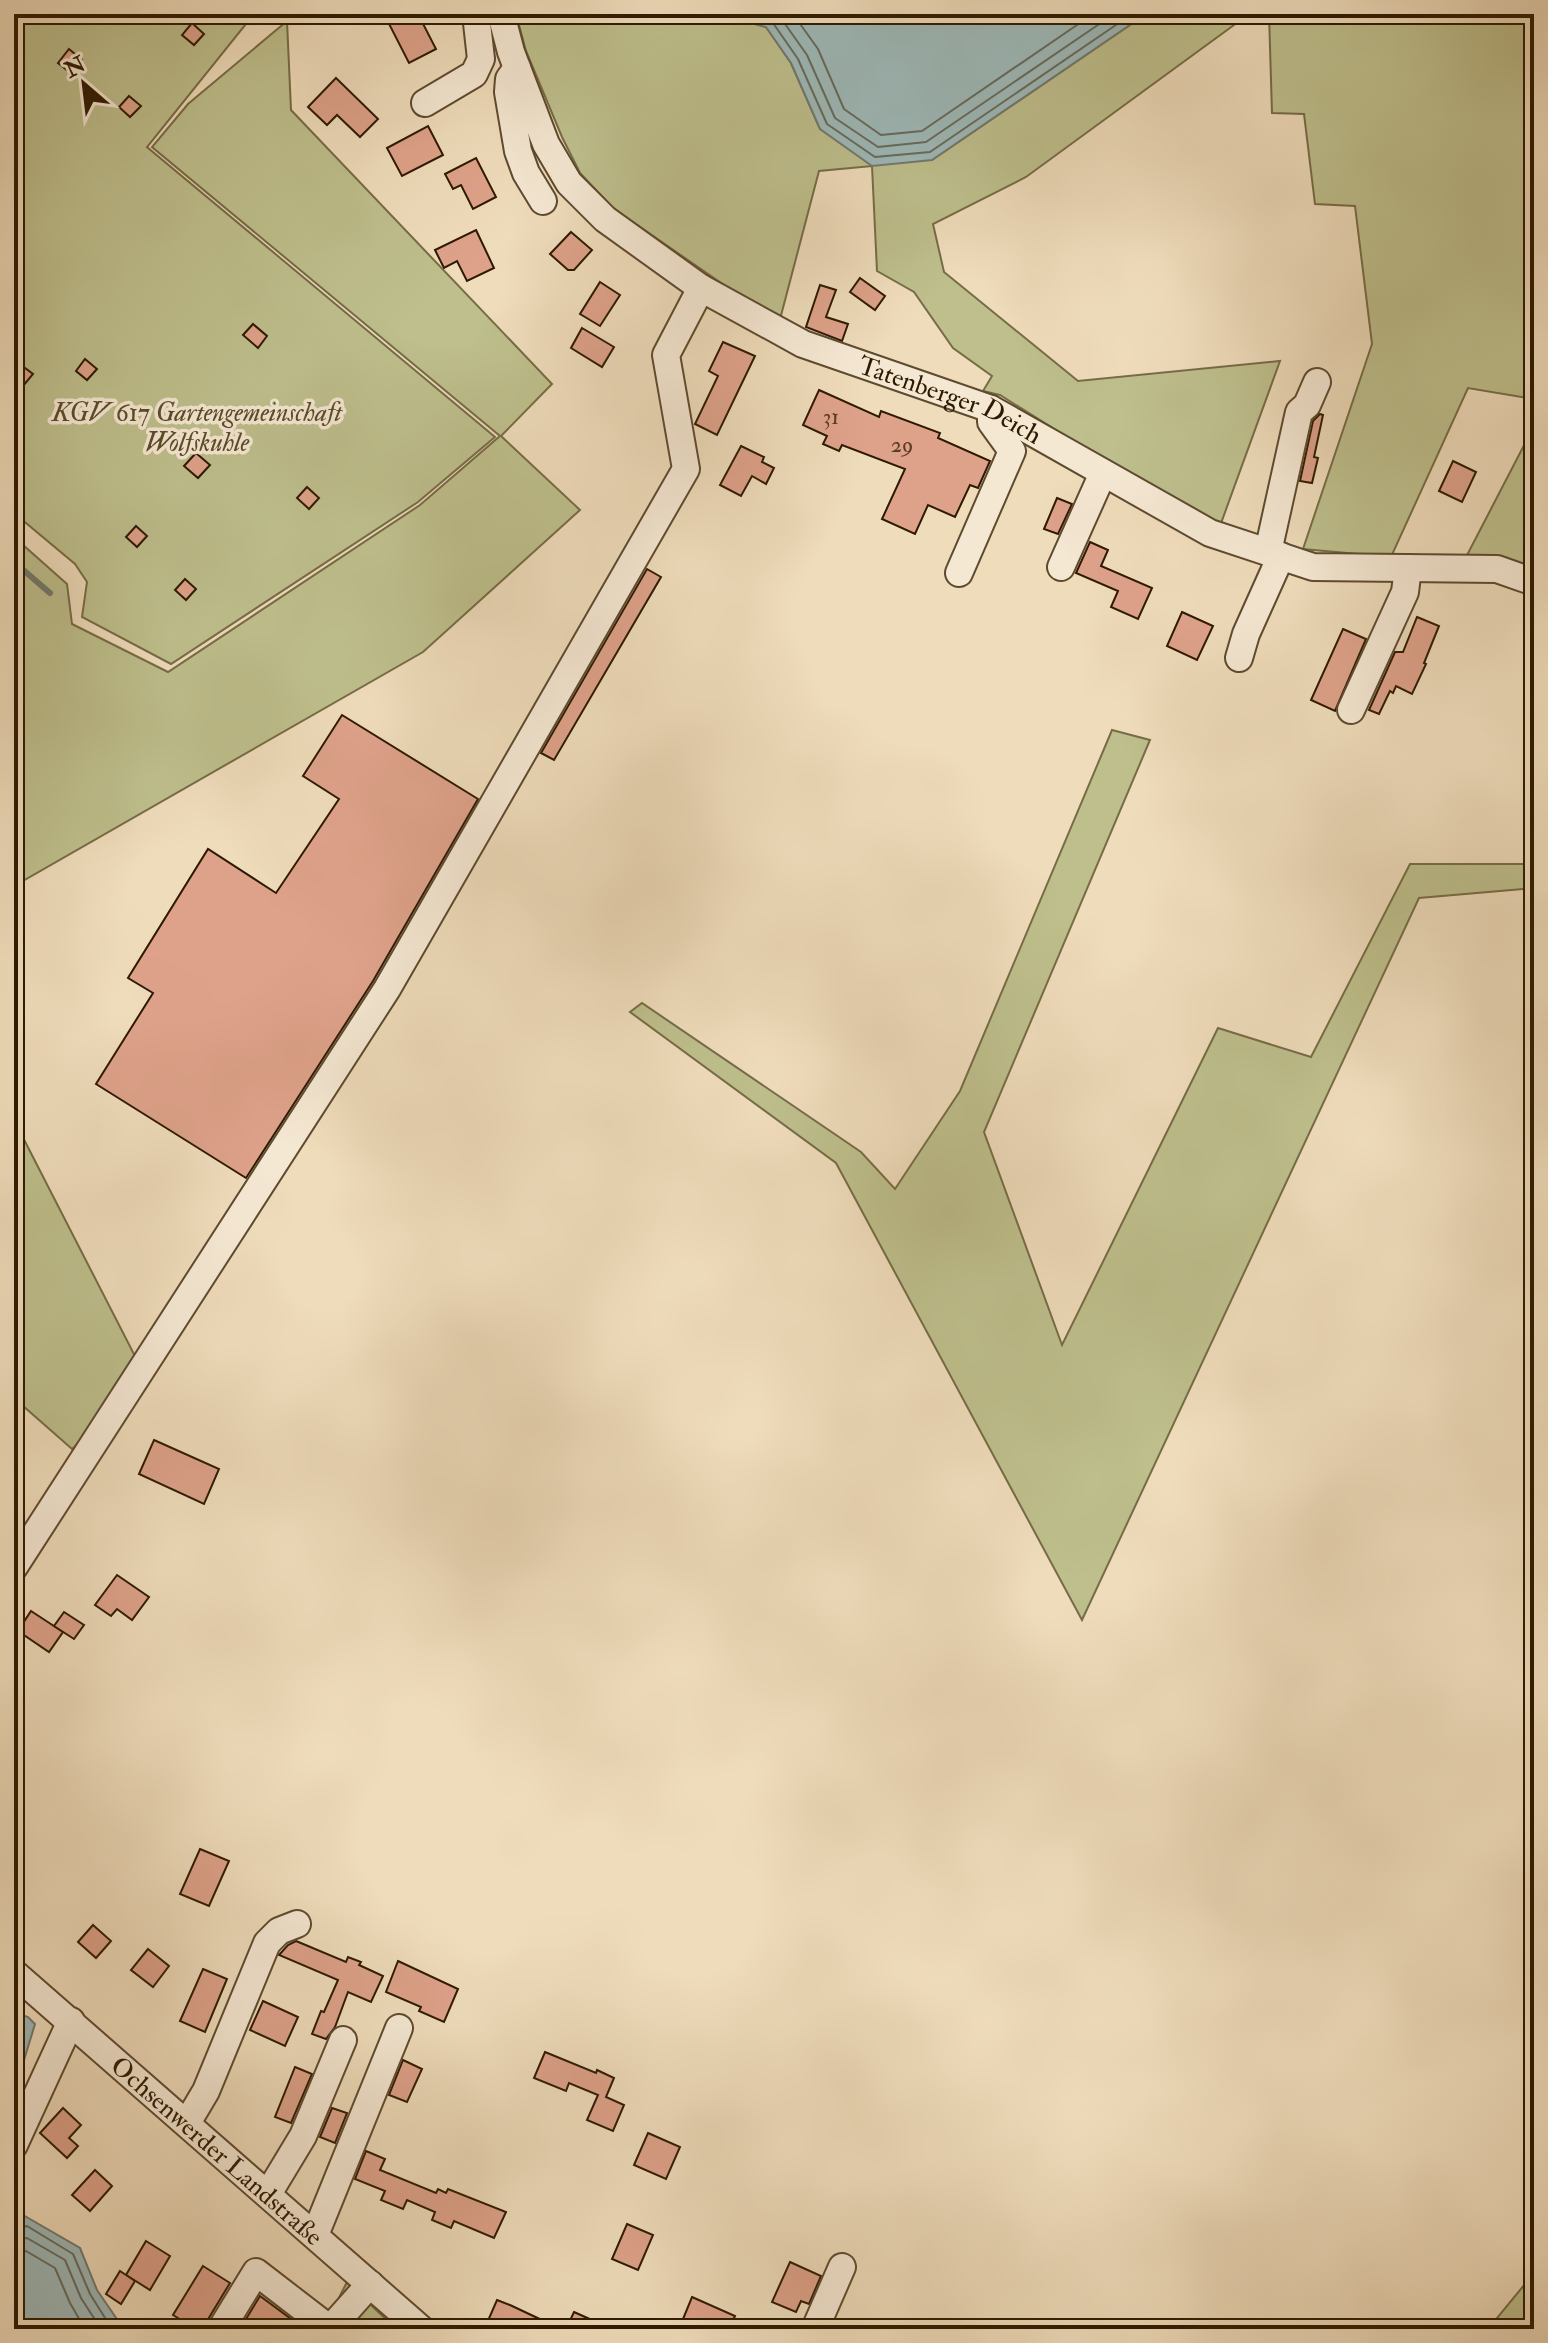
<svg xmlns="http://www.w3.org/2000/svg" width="1548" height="2343" viewBox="0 0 1548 2343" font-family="'IM FELL Double Pica',serif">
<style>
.green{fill:#bebf8d;stroke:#766c46;stroke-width:2}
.water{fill:#9db9b9;stroke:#71796f;stroke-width:2}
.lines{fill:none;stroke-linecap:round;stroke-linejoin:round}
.shore{stroke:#666a5c;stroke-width:2}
.stream{stroke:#71796f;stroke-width:6}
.building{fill:#dea28a;stroke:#2e1a00;stroke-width:2}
.minor-casing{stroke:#5e4a2f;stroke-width:30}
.minor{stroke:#f5e8d3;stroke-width:26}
.labels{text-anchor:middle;stroke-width:7;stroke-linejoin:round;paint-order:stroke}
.number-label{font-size:22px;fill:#5a3c22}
.street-label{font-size:26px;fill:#2e1a00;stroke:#f5e8d3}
.park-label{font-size:26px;font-style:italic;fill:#594c2a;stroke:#f5e8d3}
</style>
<rect width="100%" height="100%" fill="#efdcbb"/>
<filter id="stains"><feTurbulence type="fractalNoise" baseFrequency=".0025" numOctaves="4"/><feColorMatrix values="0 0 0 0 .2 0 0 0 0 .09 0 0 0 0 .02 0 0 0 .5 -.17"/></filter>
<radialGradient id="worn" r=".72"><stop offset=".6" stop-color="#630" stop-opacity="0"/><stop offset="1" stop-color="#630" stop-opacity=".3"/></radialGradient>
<!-- green -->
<g class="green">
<path d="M 14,14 L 244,14 L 246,24 L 147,147 L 495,437 L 418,502 L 171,664 L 82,617 L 87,582 L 75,564 L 14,513 Z"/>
<path d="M 516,14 L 718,14 L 766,27 L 791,63 L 820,129 L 932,160 L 1146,14 L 1249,14 L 1026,177 L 933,224 L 944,272 L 1078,381 L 1280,361 L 1220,526 L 1156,493 L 1000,395 L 983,391 L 992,376 L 953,348 L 914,292 L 877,271 L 872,166 L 819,171 L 779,323 L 614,209 L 580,173 L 562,137 L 526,51 Z"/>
<path d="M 1269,14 L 1534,14 L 1534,399 L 1468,388 L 1391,557 L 1303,549 L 1372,344 L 1355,206 L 1315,204 L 1304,114 L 1272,113 Z"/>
<path d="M 287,21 L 291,110 L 552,384 L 501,436 L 580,510 L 423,652 L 14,886 L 14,537 L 67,584 L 72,624 L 168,672 L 420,505 L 500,436 L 152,147 L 188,104 Z"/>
<path d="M 1534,426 L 1534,573 L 1465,559 Z"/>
<path d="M 1112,730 L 1150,740 L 984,1132 L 1062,1345 L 1218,1028 L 1311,1057 L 1410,864 L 1534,864 L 1534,888 L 1419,898 L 1082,1620 L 836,1163 L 630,1012 L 642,1003 L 861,1152 L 895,1189 L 960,1091 Z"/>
<path d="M 14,1120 L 139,1364 L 97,1428 L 72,1449 L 14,1398 Z"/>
<path d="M 1534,2273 L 1534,2329 L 1488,2329 Z"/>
<path d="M 347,2282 L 396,2329 L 323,2329 Z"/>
</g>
<!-- water -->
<g class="water">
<path d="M 718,14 L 1146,14 L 932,160 L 872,166 L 820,129 L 791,63 L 766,27 Z"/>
<path d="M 14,2012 L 28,2017 L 35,2024 L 14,2093 Z"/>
<path d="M 23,2215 L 80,2248 L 97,2290 L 121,2325 L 116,2329 L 14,2329 L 14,2225 Z"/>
</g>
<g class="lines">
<!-- shore -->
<g class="shore">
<path d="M 748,14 L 773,23 L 798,59 L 827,124 L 875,157 L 930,152 L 1132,14"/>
<path d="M 778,14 L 807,55 L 835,118 L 878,147 L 926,142 L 1114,14"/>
<path d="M 793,14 L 818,49 L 844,109 L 881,135 L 922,131 L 1093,14"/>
<path d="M 14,2230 L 27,2226 L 73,2254 L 90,2294 L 112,2329"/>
<path d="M 14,2240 L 27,2238 L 65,2260 L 81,2298 L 101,2329"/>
<path d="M 14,2252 L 26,2251 L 55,2268 L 70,2303 L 85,2329"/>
</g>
<!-- stream -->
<path class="stream" d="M 14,562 L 50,593"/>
</g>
<!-- building -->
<g class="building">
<path d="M 384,14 L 418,14 L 436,49 L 409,63 Z"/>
<path d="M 192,23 L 204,34 L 194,45 L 182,35 Z"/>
<path d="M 69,49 L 82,60 L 72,74 L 58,63 Z"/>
<path d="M 336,78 L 378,119 L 360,137 L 337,115 L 327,125 L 308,107 Z"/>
<path d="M 129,96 L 141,106 L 130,117 L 119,107 Z"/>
<path d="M 428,126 L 443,155 L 402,176 L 387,148 Z"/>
<path d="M 476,158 L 496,197 L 473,209 L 461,185 L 453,189 L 445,174 Z"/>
<path d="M 476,230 L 494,268 L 467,281 L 457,261 L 444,268 L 435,250 Z"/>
<path d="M 571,232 L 592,250 L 574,270 L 568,270 L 550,254 Z"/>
<path d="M 860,278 L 885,296 L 875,310 L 850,292 Z"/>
<path d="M 600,282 L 620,295 L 600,326 L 580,314 Z"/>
<path d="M 820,285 L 836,290 L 826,317 L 848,324 L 842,341 L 806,327 Z"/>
<path d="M 253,324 L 267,336 L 258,348 L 243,335 Z"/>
<path d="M 582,328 L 614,347 L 602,367 L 571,348 Z"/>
<path d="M 723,342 L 755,356 L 717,435 L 695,424 L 718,376 L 709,371 Z"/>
<path d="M 85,359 L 97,369 L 87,380 L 76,371 Z"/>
<path d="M 21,365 L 33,374 L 23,386 L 14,379 L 14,373 Z"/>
<path d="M 819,390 L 879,417 L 881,411 L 940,433 L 938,438 L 990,461 L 978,488 L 970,485 L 955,517 L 928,505 L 915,534 L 882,519 L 905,469 L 842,445 L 839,451 L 823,444 L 827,436 L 803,425 Z"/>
<path d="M 1320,414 L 1323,415 L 1314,457 L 1318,458 L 1312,483 L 1300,481 L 1313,421 Z"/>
<path d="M 741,446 L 764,457 L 762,462 L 774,468 L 766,484 L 752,476 L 741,496 L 720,485 Z"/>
<path d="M 196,453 L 210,465 L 198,478 L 184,466 Z"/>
<path d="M 1453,461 L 1476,472 L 1462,502 L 1439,491 Z"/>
<path d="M 307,487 L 319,498 L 309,509 L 297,498 Z"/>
<path d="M 1057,498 L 1072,504 L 1058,534 L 1044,529 Z"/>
<path d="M 136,526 L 147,536 L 137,547 L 126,537 Z"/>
<path d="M 1090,542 L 1108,550 L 1101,566 L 1152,588 L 1138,619 L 1111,607 L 1118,591 L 1076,573 Z"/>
<path d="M 647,569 L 661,577 L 554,760 L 541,753 Z"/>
<path d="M 185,579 L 196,589 L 186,600 L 175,590 Z"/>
<path d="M 1182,612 L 1213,626 L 1197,660 L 1167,646 Z"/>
<path d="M 1417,617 L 1439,626 L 1424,663 L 1426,664 L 1412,694 L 1396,686 L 1393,693 L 1390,691 L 1379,714 L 1369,710 L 1395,652 L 1403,652 Z"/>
<path d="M 1343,629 L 1366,639 L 1335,711 L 1311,700 Z"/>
<path d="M 342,715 L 478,799 L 373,981 L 246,1178 L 96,1084 L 153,993 L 128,978 L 208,849 L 276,893 L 339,799 L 303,776 Z"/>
<path d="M 154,1440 L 219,1469 L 204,1504 L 139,1474 Z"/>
<path d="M 117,1575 L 149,1597 L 132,1620 L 117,1609 L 111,1616 L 95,1605 Z"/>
<path d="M 31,1611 L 63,1632 L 49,1652 L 18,1631 Z"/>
<path d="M 64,1612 L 84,1625 L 74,1639 L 54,1626 Z"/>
<path d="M 200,1849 L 229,1861 L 209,1906 L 180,1894 Z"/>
<path d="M 93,1925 L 111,1941 L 96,1958 L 78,1942 Z"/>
<path d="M 296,1941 L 346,1962 L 348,1957 L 361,1962 L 359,1965 L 383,1976 L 371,2002 L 348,1992 L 335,2027 L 326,2039 L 312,2034 L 321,2011 L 324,2012 L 338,1980 L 279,1955 L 288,1945 Z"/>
<path d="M 148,1949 L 169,1966 L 153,1987 L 131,1970 Z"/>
<path d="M 398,1961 L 458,1989 L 444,2022 L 419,2011 L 421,2007 L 386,1992 Z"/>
<path d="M 203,1969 L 227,1979 L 205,2032 L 180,2021 Z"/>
<path d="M 263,2001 L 298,2017 L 285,2046 L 250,2030 Z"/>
<path d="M 545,2052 L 596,2073 L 597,2070 L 614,2078 L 606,2097 L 624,2105 L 613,2131 L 587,2120 L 598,2095 L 569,2083 L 566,2091 L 534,2078 Z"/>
<path d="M 403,2060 L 422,2069 L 407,2102 L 389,2095 Z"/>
<path d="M 295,2067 L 312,2074 L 291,2123 L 275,2117 Z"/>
<path d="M 63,2108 L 81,2125 L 69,2138 L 78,2146 L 67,2158 L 40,2133 Z"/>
<path d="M 332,2108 L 347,2113 L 335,2143 L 320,2137 Z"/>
<path d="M 648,2133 L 680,2147 L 666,2179 L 634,2165 Z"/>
<path d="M 366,2151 L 385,2159 L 380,2170 L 436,2193 L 438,2189 L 446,2193 L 448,2189 L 506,2212 L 494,2238 L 454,2221 L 451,2228 L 432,2220 L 435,2212 L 407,2200 L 403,2209 L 381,2200 L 385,2191 L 355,2179 Z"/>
<path d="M 95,2170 L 112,2186 L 90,2211 L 72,2195 Z"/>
<path d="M 627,2224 L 653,2235 L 638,2270 L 612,2259 Z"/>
<path d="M 146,2241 L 170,2256 L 150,2290 L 126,2275 Z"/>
<path d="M 790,2262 L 821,2276 L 809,2304 L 801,2301 L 796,2312 L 772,2302 Z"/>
<path d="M 203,2266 L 230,2283 L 207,2321 L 205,2329 L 196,2329 L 173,2315 Z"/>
<path d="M 120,2271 L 135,2281 L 121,2304 L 106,2294 Z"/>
<path d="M 260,2296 L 291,2319 L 284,2329 L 240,2329 Z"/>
<path d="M 692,2297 L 735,2316 L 729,2329 L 706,2329 L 683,2319 Z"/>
<path d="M 497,2300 L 510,2305 L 561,2329 L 501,2329 L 487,2323 Z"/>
<path d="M 574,2312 L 612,2329 L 566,2329 Z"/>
</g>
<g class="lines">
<!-- minor casing -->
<g class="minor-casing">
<g id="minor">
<path id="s1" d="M 501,14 L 511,52 L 546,144 L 569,183 L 605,219 L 701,288 L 803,344 L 991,409 L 1210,533 L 1313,567 L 1497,569 L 1534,582"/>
<path d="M 517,68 L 509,79 L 508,92 L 518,151 L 526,173 L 543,201"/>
<path d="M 425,103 L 474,74 L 481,59 L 476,14"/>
<path d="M 1268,552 L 1299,412 L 1307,405 L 1317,382"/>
<path d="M 1061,567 L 1103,473"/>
<path d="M 959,573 L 1012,451 L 991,422 L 991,409"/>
<path d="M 1239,658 L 1246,634 L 1281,556"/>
<path d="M 1351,710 L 1405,592 L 1408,568"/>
<path d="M 14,1567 L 387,989 L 686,469 L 666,355 L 701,288"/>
<path id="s2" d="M 14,1973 L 421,2329"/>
<path d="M 187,2123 L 206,2091 L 267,1943 L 279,1931 L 297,1924"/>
<path d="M 14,2145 L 71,2021"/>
<path d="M 268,2194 L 303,2136 L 343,2040"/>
<path d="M 315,2235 L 399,2028"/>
<path d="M 221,2329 L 256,2272 L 330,2329"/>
<path d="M 330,2329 L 370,2284"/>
<path d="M 815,2329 L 842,2267"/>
</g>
</g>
<!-- minor -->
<use href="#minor" class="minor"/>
</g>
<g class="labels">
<!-- number labels -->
<g class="number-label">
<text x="831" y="424">31</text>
<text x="902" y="452">29</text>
</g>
<!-- street labels -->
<g class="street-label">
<text dy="9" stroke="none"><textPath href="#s1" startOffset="626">Tatenberger Deich</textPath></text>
<text dy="9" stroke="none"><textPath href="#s2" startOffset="270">Ochsenwerder Landstraße</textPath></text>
</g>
<!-- park labels -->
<g class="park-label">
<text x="197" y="421">KGV 617 Gartengemeinschaft<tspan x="197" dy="30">Wolfskuhle</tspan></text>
</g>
</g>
<!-- margin -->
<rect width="1548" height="2343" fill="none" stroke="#efdcbb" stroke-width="48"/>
<rect x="16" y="16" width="1516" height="2311" fill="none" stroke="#2e1a00" stroke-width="4"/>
<rect x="24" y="24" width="1500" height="2295" fill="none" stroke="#2e1a00" stroke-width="2"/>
<!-- north arrow -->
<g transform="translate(84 84) rotate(332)" stroke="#f5e8d3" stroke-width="6" paint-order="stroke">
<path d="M0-6L14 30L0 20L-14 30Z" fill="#2e1a00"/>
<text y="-12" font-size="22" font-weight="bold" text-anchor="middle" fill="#2e1a00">N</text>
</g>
<rect width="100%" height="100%" filter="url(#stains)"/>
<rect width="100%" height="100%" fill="url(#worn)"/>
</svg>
